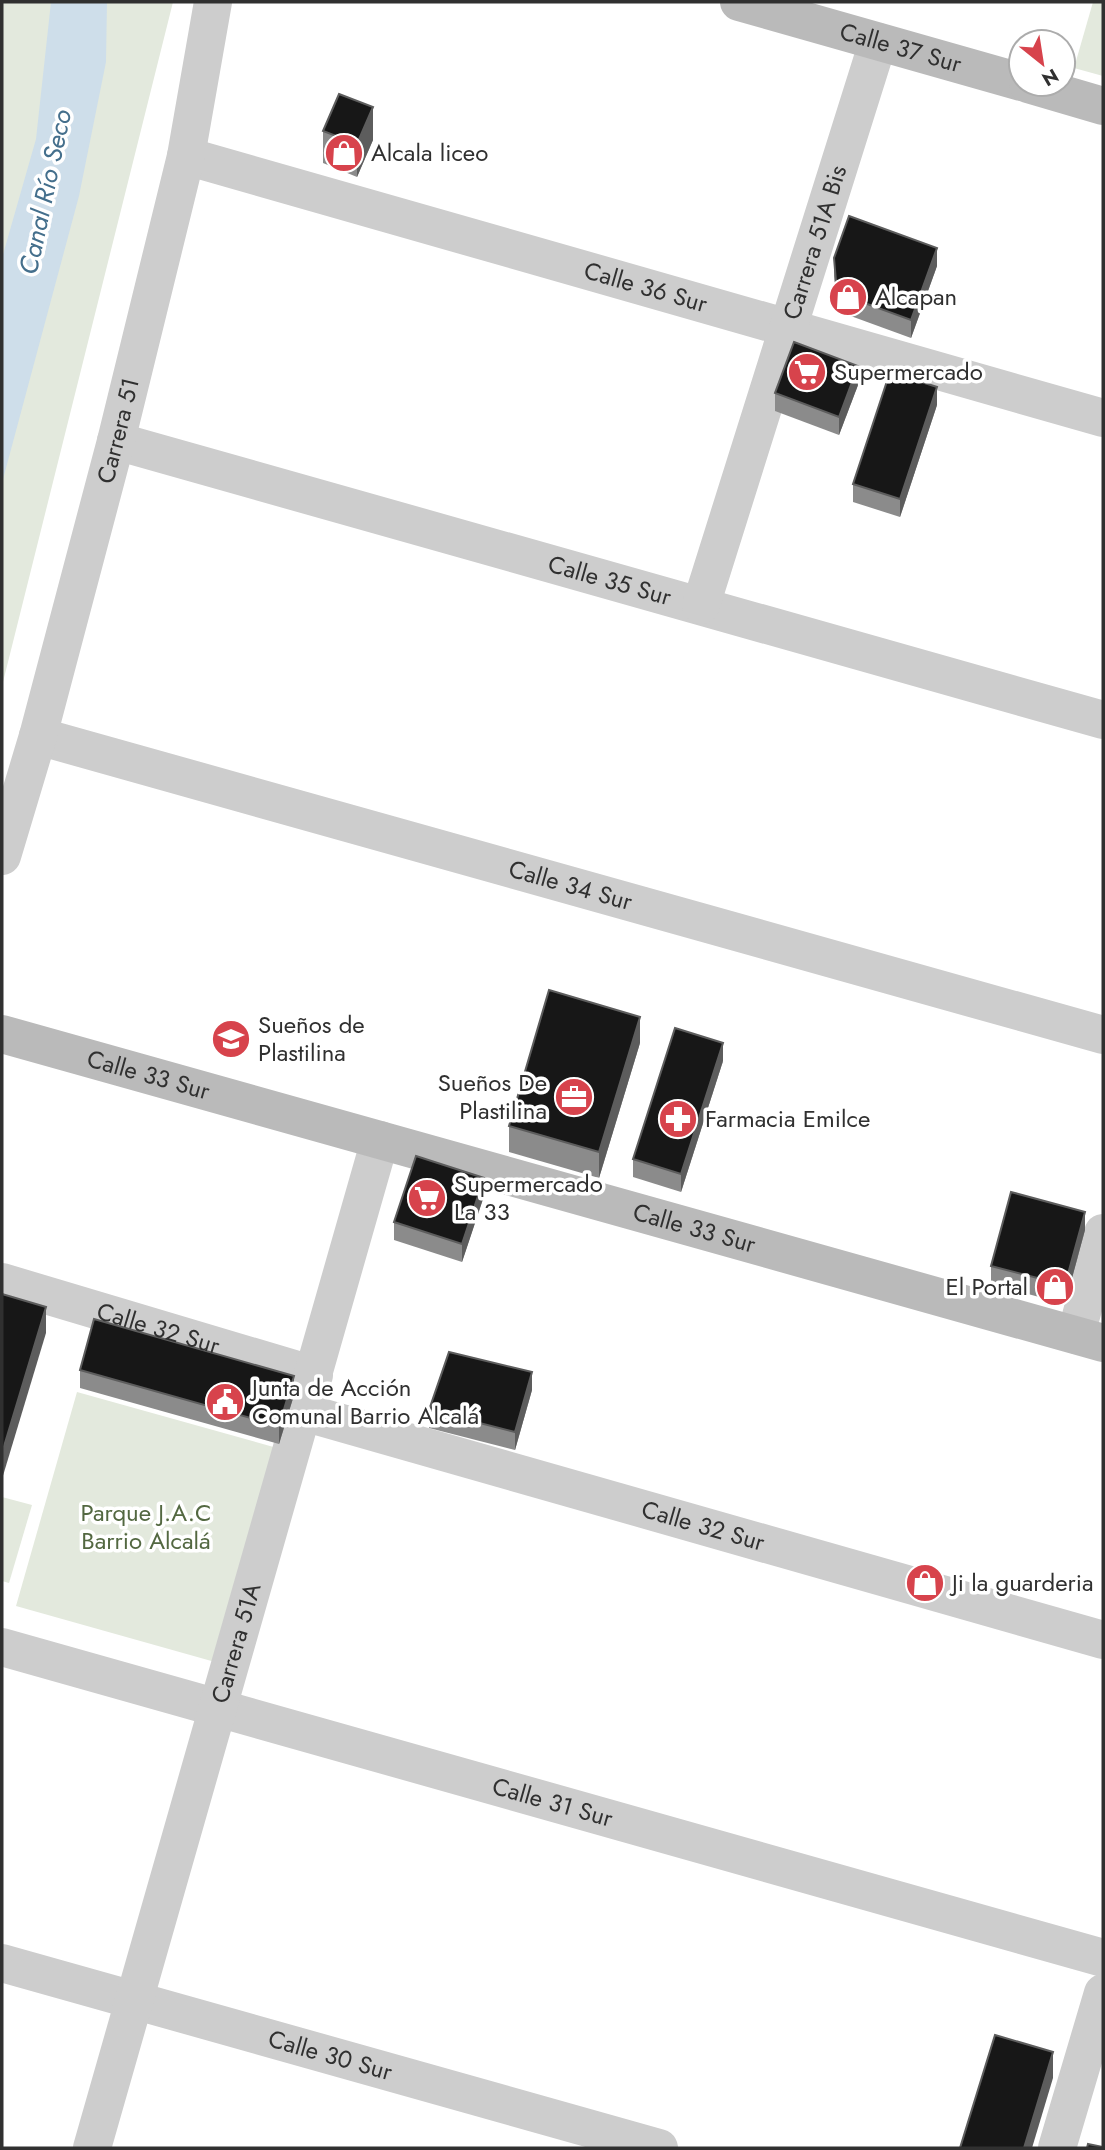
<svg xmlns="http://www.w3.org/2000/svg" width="1105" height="2150" viewBox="0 0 1105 2150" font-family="Jost,sans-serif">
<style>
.green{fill:#e3e9dd}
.water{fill:#cedeea}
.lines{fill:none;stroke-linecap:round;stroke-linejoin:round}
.street{stroke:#cdcdcd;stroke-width:38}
.secondary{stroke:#bababa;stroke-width:38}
.wall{fill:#8b8b8b}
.shaded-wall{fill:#5d5d5d}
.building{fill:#171717;stroke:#5d5d5d;stroke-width:2}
.labels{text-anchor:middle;stroke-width:7;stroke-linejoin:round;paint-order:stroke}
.street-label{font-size:24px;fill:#303030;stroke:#fff}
.poi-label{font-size:24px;fill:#303030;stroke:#fff;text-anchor:start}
.park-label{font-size:24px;fill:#536841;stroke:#fff}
.water-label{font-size:26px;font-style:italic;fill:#446f8c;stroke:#fff}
</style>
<rect width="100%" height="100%" fill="#fff"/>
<!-- green -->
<g class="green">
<path d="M 2,2 L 173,2 L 2,686 Z"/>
<path d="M 1093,2 L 1103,2 L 1103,76 L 1074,68 Z"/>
<path d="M 77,1392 L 277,1448 L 215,1662 L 16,1606 Z"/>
<path d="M 2,1497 L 32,1505 L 9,1583 L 2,1581 Z"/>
</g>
<!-- water -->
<path class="water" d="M 51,2 L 107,2 L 106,62 L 79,196 L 2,483 L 2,258 L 36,139 Z"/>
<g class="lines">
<!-- street -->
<g class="street">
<path id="s1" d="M 186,156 L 1103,418"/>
<path id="s2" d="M 116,441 L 1103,720"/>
<path id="s3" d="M 701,605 L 878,42"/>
<path id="s4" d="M 38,736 L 1103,1035"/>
<path id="s5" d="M 2,856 L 38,736 L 116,441 L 186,156 L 213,2"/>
<path id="s6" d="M 2,1282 L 314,1375"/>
<path d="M 1076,1335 L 1103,1233"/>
<path id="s7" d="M 303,1412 L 1103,1640"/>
<path id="s8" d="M 2,1647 L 1103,1958"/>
<path id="s9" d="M 2,1963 L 659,2148"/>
<path id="s10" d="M 92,2148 L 380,1140"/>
<path d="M 1057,2148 L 1103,1993"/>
</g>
<!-- secondary -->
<g class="secondary">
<path id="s11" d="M 739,2 L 1021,82"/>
<path d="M 1028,84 L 1103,106"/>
<path id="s12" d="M 2,1034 L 1103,1343"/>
</g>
</g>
<!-- wall -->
<g class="wall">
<path d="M 323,131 L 373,140 L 357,177 L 323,163 Z"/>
<path d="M 834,258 L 937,266 L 911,338 L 837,311 L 834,276 Z"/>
<path d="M 858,385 L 839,435 L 775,411 L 775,393 Z"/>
<path d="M 937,405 L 900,517 L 853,502 L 853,484 Z"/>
<path d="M 640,1043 L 599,1178 L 509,1152 L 509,1126 Z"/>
<path d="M 723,1061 L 681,1192 L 633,1177 L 633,1159 Z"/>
<path d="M 484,1196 L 462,1262 L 394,1240 L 394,1222 Z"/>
<path d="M 1085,1230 L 1065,1304 L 991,1284 L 991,1266 Z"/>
<path d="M 80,1370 L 294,1395 L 279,1444 L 80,1388 Z"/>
<path d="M 532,1390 L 515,1450 L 429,1428 L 429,1410 Z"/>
</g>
<!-- shaded-wall -->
<g class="shaded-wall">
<path d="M 373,107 L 373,140 L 357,177 L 357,144 Z"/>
<path d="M 937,248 L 937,266 L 911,338 L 911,320 Z"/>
<path d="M 858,366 L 858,385 L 839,435 L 839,417 Z"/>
<path d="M 937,387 L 937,405 L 900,517 L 900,499 Z"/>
<path d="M 640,1017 L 640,1043 L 599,1178 L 599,1152 Z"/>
<path d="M 723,1043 L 723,1061 L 681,1192 L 681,1174 Z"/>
<path d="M 484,1178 L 484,1196 L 462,1262 L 462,1244 Z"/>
<path d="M 1085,1212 L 1085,1230 L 1065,1304 L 1065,1285 Z"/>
<path d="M 46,1307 L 46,1333 L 2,1479 L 2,1453 Z"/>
<path d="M 532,1372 L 532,1390 L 515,1450 L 515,1432 Z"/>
<path d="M 294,1376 L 294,1395 L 279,1444 L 279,1426 Z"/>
<path d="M 1053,2052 L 1053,2078 L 1032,2148 L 1024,2148 Z"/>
</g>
<!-- building -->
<g class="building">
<path d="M 339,94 L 373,107 L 357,144 L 323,131 Z"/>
<path d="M 849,216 L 937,248 L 911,320 L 837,293 L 834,258 Z"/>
<path d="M 794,342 L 858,366 L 839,417 L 775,393 Z"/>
<path d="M 890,372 L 937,387 L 900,499 L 853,484 Z"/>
<path d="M 549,990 L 640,1017 L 599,1152 L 509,1126 Z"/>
<path d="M 675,1028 L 723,1043 L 681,1174 L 633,1159 Z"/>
<path d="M 416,1156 L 484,1178 L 462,1244 L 394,1222 Z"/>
<path d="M 1011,1192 L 1085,1212 L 1065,1285 L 991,1266 Z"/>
<path d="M 2,1294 L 46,1307 L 2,1453 Z"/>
<path d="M 94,1319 L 294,1376 L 279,1426 L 80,1370 Z"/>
<path d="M 449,1352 L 532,1372 L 515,1432 L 429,1410 Z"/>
<path d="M 995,2035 L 1053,2052 L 1024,2148 L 960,2148 Z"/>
<path d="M 1088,2144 L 1103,2147 L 1103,2148 L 1087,2148 Z"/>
</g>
<!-- icons -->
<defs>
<g id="shop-disc" transform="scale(2.0125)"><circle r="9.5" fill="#d7434c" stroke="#fff"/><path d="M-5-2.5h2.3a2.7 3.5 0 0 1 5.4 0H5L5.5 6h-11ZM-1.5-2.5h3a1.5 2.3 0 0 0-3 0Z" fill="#fff"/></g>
<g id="supermarket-disc" transform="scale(2.0125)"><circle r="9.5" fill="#d7434c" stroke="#fff"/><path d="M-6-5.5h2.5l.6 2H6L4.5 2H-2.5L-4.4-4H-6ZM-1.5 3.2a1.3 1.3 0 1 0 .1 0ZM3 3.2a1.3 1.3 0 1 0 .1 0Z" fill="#fff"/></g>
<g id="school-disc" transform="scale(2.0125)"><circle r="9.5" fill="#d7434c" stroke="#fff"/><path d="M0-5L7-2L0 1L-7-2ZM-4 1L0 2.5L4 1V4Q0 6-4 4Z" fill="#fff"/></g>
<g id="office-disc" transform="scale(2.0125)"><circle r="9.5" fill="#d7434c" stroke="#fff"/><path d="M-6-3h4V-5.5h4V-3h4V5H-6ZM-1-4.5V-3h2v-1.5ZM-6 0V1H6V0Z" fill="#fff"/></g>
<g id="pharmacy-disc" transform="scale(2.0125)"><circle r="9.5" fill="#d7434c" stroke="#fff"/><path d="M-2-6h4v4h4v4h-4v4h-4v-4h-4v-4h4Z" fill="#fff"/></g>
<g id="civic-disc" transform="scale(2.0125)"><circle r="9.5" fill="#d7434c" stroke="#fff"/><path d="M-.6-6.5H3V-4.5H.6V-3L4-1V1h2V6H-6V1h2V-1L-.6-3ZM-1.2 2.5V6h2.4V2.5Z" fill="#fff"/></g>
</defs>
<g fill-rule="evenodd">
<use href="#shop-disc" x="344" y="153"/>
<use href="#shop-disc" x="848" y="297"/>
<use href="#supermarket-disc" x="807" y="372"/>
<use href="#school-disc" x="231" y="1039"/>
<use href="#office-disc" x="574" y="1097"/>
<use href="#pharmacy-disc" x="678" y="1119"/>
<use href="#supermarket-disc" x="427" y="1198"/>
<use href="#shop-disc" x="1055" y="1287"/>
<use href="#civic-disc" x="225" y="1402"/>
<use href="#shop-disc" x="925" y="1583"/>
</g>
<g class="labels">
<!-- street labels -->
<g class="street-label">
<text dy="8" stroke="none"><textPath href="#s11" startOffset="168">Calle 37 Sur</textPath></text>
<text dy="8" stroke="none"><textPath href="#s3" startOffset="380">Carrera 51A Bis</textPath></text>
<text dy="8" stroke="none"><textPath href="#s1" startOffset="478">Calle 36 Sur</textPath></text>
<text dy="8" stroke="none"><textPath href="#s5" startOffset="441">Carrera 51</textPath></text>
<text dy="8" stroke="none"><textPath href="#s2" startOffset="513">Calle 35 Sur</textPath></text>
<text dy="8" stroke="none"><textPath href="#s4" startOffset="553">Calle 34 Sur</textPath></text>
<text dy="8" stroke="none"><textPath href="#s12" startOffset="152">Calle 33 Sur</textPath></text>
<text dy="8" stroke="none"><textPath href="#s12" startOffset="719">Calle 33 Sur</textPath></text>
<text dy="8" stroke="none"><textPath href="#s6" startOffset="163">Calle 32 Sur</textPath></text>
<text dy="8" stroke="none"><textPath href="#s7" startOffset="416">Calle 32 Sur</textPath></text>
<text dy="8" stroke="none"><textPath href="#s10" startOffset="525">Carrera 51A</textPath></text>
<text dy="8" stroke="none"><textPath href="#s8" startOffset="572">Calle 31 Sur</textPath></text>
<text dy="8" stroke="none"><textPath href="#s9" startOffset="341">Calle 30 Sur</textPath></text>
</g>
<!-- poi labels -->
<g class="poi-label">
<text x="371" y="161">Alcala liceo</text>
<text x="875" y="305">Alcapan</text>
<text x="834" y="380">Supermercado</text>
<text x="258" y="1033">Sueños de<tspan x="258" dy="28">Plastilina</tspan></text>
<text x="547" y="1091" text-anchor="end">Sueños De<tspan x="547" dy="28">Plastilina</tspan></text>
<text x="705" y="1127">Farmacia Emilce</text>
<text x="454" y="1192">Supermercado<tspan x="454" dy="28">La 33</tspan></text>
<text x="1028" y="1295" text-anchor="end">El Portal</text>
<text x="252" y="1396">Junta de Acción<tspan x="252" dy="28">Comunal Barrio Alcalá</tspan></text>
<text x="952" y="1591">Ji la guarderia</text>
</g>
<!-- park labels -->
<g class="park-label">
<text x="146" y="1521">Parque J.A.C<tspan x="146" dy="28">Barrio Alcalá</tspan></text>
</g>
<!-- water labels -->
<g class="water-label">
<text transform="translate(45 192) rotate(-78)" y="9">Canal Río Seco</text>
</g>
</g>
<!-- border -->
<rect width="1105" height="2150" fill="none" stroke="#303030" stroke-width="7"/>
<!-- north arrow -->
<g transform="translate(1042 63) rotate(150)"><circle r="33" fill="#ffffff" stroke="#acacac" stroke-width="2"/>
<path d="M0-5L12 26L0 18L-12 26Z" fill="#d7434c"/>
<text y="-10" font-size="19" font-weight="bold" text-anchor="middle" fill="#303030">N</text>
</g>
</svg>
